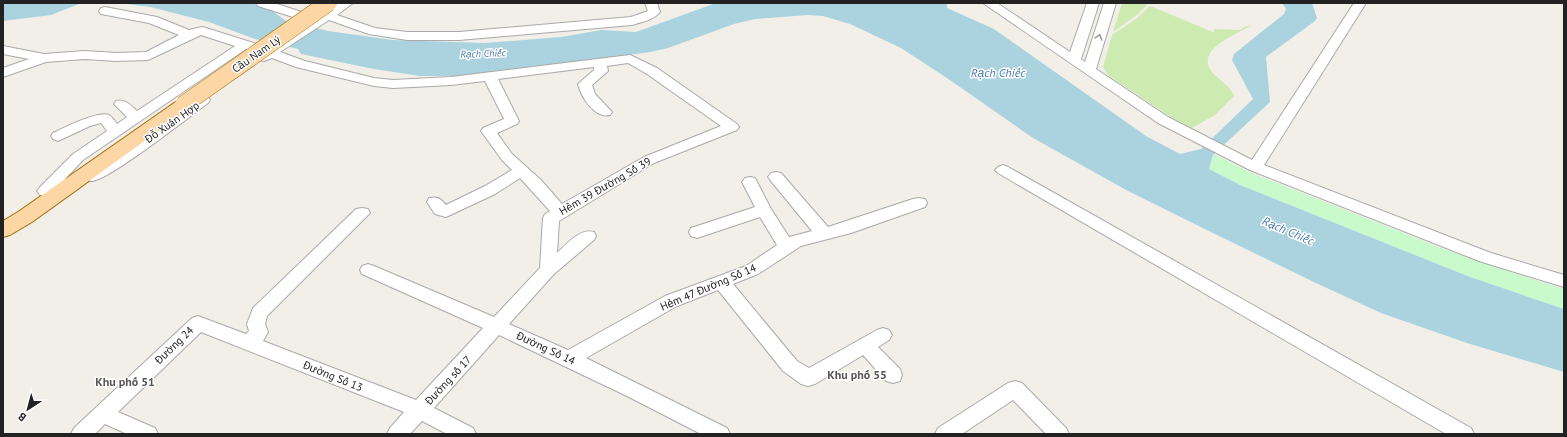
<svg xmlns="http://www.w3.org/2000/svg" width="1567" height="437" viewBox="0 0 1567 437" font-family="'PT Sans',sans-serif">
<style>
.grass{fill:#cdebb0}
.park{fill:#c8facc}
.water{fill:#aad3df}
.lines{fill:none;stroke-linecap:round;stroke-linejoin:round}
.minor-casing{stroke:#a9a9a9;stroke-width:2}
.major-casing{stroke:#a06b00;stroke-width:2}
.minor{fill:#fff;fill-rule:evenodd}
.major{fill:#fcd6a4;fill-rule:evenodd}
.major-bridge-casing{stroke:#a06b00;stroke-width:18;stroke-linecap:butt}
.major-bridge{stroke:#fcd6a4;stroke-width:17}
.oneway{stroke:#9c9c9c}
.labels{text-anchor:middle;stroke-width:3;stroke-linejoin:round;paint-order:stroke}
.far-water-label{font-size:10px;font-style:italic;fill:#4a7aab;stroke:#fff}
.street-label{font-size:11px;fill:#222;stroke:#fff}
.water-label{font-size:12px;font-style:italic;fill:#4a7aab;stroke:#fff}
.neighbourhood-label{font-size:12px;font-weight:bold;fill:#555;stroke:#fff}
</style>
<rect width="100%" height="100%" fill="#f2efe9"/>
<!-- grass -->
<g class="grass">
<path d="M 1122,3 L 1149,3 L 1138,14 L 1113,32 Z"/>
<path d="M 1150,6 L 1213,32 L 1215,31 L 1213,29 L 1240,30 L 1246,26 L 1250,26 C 1234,36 1191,51 1215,75 C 1221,81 1231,87 1234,96 L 1215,115 L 1192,128 L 1171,117 L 1108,75 L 1103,67 L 1112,35 L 1136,19 Z"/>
</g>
<!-- park -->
<path class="park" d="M 1214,154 L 1249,172 L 1441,248 L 1489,265 L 1564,289 L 1564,309 L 1470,277 L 1240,185 L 1209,169 Z"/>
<!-- water -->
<g class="water">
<path d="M 3,3 L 90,3 L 79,4 L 51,15 L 3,21 Z"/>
<path d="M 120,3 L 252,3 L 274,12 L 286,21 L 328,31 L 393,40 L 484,43 L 561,37 L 601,30 L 636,32 L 716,3 L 947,3 L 947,8 L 994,29 L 1146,136 L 1180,154 L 1201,149 L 1253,99 L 1232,60 L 1234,54 L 1284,14 L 1286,9 L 1282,3 L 1312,3 L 1317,18 L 1315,21 L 1266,57 L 1270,102 L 1213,155 L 1209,169 L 1240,185 L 1470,277 L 1564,309 L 1564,372 L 1467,343 L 1381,313 L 1316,283 L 1213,233 L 1128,191 L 1033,138 L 947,78 L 901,48 L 850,24 L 823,16 L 808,15 L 755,19 L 734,24 L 668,48 L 651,52 L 461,76 L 420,76 L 374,69 L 301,54 L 298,49 L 255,39 L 209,22 L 150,7 Z"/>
</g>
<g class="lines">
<!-- minor casing -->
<g class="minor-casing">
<g id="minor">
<path d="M 256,3 L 274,3 L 317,17 L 339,3 L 353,3 L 337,15 L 375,28 L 407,32 L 459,32 L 631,17 L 648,11 L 645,3 L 657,3 L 660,12 C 654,20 641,22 632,25 L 459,40 L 407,40 L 369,34 L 329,20 L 280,52 L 305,61 L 374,78 L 393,80 L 451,77 L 630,55 L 657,68 L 737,124 L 739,127 L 737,130 L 654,163 L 559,221 L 557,253 C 567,244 580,228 594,232 L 596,236 L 594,240 L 554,274 L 509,324 L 568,350 L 665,296 L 746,266 L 777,245 L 760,217 L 697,238 L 691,236 L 689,232 L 691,228 L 755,207 L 742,182 L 745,178 L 750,177 L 755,178 L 771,209 L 789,237 L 812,231 L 771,181 L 768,177 L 771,173 L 776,172 L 781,173 L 828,227 L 913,199 L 919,198 L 925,199 L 927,203 L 925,207 L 851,233 L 801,246 L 758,274 L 733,284 L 797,361 L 809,368 L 877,330 L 883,328 L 889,330 L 892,335 L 889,340 L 878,347 L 900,369 L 902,375 L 900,381 L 893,383 L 886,381 L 863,355 L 815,384 L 808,386 L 801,384 L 783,371 L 718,290 L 677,306 L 586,358 L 727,428 L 730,434 L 701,434 L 627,396 L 499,335 L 434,408 L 473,428 L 476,434 L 447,434 L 422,421 L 410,434 L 387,434 L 390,428 L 404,412 L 201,332 L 118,412 L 155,428 L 158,434 L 127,434 L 105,424 L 95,434 L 71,434 L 74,428 L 192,318 L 198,316 L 246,334 L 249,331 L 247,324 L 253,308 L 356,209 L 362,208 L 368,209 L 370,213 L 267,316 L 265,324 L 268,332 L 263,341 L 416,400 L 483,328 L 362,274 L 360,270 L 362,266 L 368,264 L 374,266 L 494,317 L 540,268 L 543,218 L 545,214 L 550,211 L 520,178 L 495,194 L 446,217 L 435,214 L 427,202 L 429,198 C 438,196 441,199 446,205 L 485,186 L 512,170 L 502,160 L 481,131 L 483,128 L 504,119 L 485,81 L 451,85 L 393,88 L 374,86 L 296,67 L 272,58 L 264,61 L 259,60 L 258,57 L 260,54 L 246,49 L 83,160 L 50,195 L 45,196 L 40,195 L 37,191 L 40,187 L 73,154 L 107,131 L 101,123 L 90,126 L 58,141 L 53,139 L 51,136 L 53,133 C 63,128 99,110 109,115 C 112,117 115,121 117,124 L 127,117 L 114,104 L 116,101 C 126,99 130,105 137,111 L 235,46 L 201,35 L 148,60 L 117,61 L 85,59 L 46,62 L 3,77 L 3,68 L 29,59 L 3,54 L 3,46 L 44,54 L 85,51 L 117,53 L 146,52 L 179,35 L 149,23 L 101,14 L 99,11 L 101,8 L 105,7 L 157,17 L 189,30 L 202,27 L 206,28 L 269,48 L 309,22 L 258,6 ZM 628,63 L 647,74 L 721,126 L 644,157 L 562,204 L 541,180 L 512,154 L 497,133 L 517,124 L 519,121 L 498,79 L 594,67 L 594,70 L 578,84 C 581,97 595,119 610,115 L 612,112 L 595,94 L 592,85 L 608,71 L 607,66 Z"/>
<path d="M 983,3 L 997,3 L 1070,52 L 1087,3 L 1099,3 L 1081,59 L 1085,62 L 1104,3 L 1116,3 L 1096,69 L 1168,117 L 1252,160 L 1354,3 L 1366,3 L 1264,165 L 1491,253 L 1564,275 L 1564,287 L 1479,261 L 1250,170 L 1158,123 Z"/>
<path d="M 203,96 L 208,97 L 210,100 L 208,103 C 189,117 109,180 92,181 C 90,181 87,180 86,180 L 83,176 L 86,172 L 104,164 L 198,97 Z"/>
<path d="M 1003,165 L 1008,167 L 1471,428 L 1474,434 L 1446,434 L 998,173 L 995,170 L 998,167 Z"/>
<path d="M 1015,381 L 1022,383 L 1066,428 L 1069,434 L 1046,434 L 1013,400 L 962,434 L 935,434 L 938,428 L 1008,383 Z"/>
</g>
</g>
<!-- major casing -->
<g class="major-casing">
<path id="major" d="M 183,100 L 189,101 L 192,105 L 189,109 L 32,222 L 10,235 L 3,237 L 3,221 L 18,212 L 177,101 Z"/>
</g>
<!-- minor -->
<use href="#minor" class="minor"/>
<!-- major -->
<use href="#major" class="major"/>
<!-- major-bridge casing -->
<g class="major-bridge-casing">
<path id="major-bridge" d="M 183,105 L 328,3"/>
</g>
<!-- major-bridge -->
<use href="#major-bridge" class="major-bridge"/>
</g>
<!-- one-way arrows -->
<defs><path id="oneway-chevron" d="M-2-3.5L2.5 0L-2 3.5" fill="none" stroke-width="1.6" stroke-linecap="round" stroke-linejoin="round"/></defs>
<use class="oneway" href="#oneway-chevron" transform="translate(1099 37) rotate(-73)"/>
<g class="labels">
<!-- far-water labels -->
<g class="far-water-label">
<text transform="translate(483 53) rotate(-2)" y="4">Rạch Chiếc</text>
</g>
<!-- street labels -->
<g class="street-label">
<text transform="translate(256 54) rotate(-35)" y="4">Cầu Nam Lý</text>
<text transform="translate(172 122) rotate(-35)" y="4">Đỗ Xuân Hợp</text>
<text transform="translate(605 186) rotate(-30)" y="4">Hẻm 39 Đường Số 39</text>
<text transform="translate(708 287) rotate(-23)" y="4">Hẻm 47 Đường Số 14</text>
<text transform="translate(174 345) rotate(-44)" y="4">Đường 24</text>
<text transform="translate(546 348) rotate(25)" y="4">Đường Số 14</text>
<text transform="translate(333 376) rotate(22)" y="4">Đường Số 13</text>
<text transform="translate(448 380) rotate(-47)" y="4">Đường số 17</text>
</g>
<!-- water labels -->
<g class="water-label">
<text x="998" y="77">Rạch Chiếc</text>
<text transform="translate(1288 231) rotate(23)" y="4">Rạch Chiếc</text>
</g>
<!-- neighbourhood labels -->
<g class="neighbourhood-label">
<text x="857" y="379">Khu phố 55</text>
<text x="125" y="386">Khu phố 51</text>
</g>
</g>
<!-- border -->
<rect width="1567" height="437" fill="none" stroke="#222222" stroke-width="8"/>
<!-- north arrow -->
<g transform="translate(28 409) rotate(216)" stroke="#ffffff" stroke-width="3" paint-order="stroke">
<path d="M0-3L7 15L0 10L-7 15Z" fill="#222222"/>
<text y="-6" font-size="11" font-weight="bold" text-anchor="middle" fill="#222222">B</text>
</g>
</svg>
